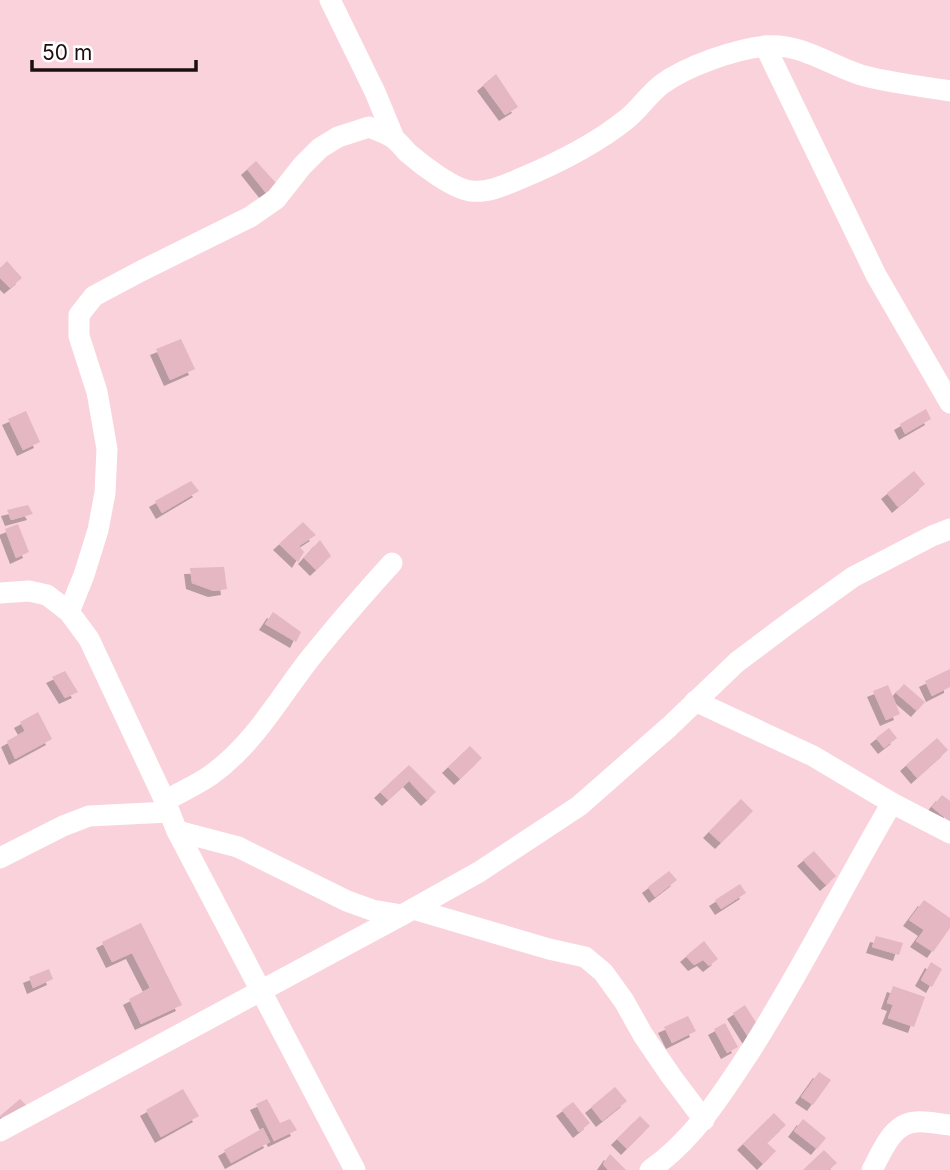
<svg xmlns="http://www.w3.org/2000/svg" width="950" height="1170" viewBox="0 0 950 1170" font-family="Inter,sans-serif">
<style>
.building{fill:#e4b7c2;filter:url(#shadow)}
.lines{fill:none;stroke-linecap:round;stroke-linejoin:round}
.minor{stroke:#fff;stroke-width:21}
</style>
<defs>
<filter id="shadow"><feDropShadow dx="-6" dy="6" stdDeviation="0" flood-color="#0004"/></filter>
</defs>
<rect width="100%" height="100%" fill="#fad2db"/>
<!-- building -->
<g class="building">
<path d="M 496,74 L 518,107 L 505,115 L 483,85 Z"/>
<path d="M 256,161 L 276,183 L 266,193 L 247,169 Z"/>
<path d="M 7,261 L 22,278 L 10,288 L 0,278 L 0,268 Z"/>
<path d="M 181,339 L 195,369 L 170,380 L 156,349 Z"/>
<path d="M 926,409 L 931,419 L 905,434 L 900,424 Z"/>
<path d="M 26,411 L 40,442 L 23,450 L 8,419 Z"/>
<path d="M 914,471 L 925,484 L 898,507 L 887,493 Z"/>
<path d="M 191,481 L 199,491 L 162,513 L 155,501 Z"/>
<path d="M 28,505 L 33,514 L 11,520 L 7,510 Z"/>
<path d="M 303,522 L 316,535 L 299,546 L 304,552 L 298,562 L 279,544 Z"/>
<path d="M 18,524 L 29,552 L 16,558 L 5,529 Z"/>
<path d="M 320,540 L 331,556 L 316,570 L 304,558 Z"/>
<path d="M 224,567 L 227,589 L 214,591 L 192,583 L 190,568 Z"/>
<path d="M 273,612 L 301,632 L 296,642 L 265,624 Z"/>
<path d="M 950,669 L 950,687 L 932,696 L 925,681 Z"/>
<path d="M 65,671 L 78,692 L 65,698 L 52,677 Z"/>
<path d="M 904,684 L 925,702 L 917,711 L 896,693 Z"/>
<path d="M 888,685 L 900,714 L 886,720 L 873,691 Z"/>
<path d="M 38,712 L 52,739 L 15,759 L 7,741 L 25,731 L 20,722 Z"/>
<path d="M 889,728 L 897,738 L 884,748 L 876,738 Z"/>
<path d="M 937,738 L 948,750 L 917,778 L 906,765 Z"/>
<path d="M 470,746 L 482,758 L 460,779 L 448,767 Z"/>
<path d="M 409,765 L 436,792 L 427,800 L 409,781 L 388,800 L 380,792 Z"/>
<path d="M 942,795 L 950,801 L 950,822 L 932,807 Z"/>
<path d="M 741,799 L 753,811 L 721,843 L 709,832 Z"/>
<path d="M 814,851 L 836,876 L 826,885 L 803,860 Z"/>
<path d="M 669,871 L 677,880 L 655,897 L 648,887 Z"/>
<path d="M 740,884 L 746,893 L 721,909 L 715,900 Z"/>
<path d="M 924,900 L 950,918 L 950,928 L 933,952 L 916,941 L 924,930 L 909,920 Z"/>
<path d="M 141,923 L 182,1005 L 141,1024 L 129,999 L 150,988 L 132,953 L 112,962 L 102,942 Z"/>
<path d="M 876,936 L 903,943 L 899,955 L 872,947 Z"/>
<path d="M 704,941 L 718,959 L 709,966 L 703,960 L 694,965 L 686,956 Z"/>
<path d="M 931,962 L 942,969 L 932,987 L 921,980 Z"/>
<path d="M 49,969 L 53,979 L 33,988 L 29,977 Z"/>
<path d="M 893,986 L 925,997 L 914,1027 L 888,1018 L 893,1005 L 887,1003 Z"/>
<path d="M 745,1005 L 762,1032 L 750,1040 L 733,1013 Z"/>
<path d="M 688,1016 L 696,1031 L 672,1043 L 664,1027 Z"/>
<path d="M 725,1023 L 738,1047 L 727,1053 L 714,1029 Z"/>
<path d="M 819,1072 L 831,1080 L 813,1105 L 801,1097 Z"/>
<path d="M 615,1087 L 627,1101 L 602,1121 L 591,1107 Z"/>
<path d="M 183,1089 L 199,1116 L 161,1137 L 146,1110 Z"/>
<path d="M 20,1099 L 28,1107 L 6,1125 L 0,1116 Z"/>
<path d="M 267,1099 L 280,1123 L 290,1119 L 297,1130 L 274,1141 L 256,1104 Z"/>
<path d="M 573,1102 L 590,1123 L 579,1132 L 562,1110 Z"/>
<path d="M 774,1113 L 786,1125 L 767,1143 L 776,1151 L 763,1164 L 743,1144 Z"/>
<path d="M 640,1116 L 650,1126 L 627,1149 L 617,1139 Z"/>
<path d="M 803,1119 L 826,1138 L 817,1149 L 794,1131 Z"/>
<path d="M 263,1128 L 270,1142 L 231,1163 L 224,1150 Z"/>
<path d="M 824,1150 L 837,1163 L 829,1170 L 803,1170 Z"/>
<path d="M 610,1154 L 626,1170 L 608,1170 L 603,1164 Z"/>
</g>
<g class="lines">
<!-- minor -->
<g class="minor">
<path d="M 330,0 L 375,92 L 394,138"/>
<path d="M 765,46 L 876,275 L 950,403"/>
<path d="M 0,593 L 29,591 L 47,595 L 69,612 L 89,639 L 165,801 L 177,831 L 355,1170"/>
<path d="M 69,612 L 84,575 L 98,530 L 105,493 L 107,449 L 97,392 L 79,336 L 79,315 L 94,296 L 141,271 L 250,217 L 276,199 L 302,166 L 320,148 L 338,137 L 369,127 C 377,130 386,133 393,138 C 399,142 403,148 408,153 C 422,165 453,189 471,191 C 487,193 503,186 517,180 C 556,164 595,145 628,118 C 640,108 649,94 662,84 C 687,66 735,49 766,46 C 801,43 829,65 861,75 C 890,83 921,86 950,91"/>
<path d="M 695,701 L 813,756 L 892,803 L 950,833"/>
<path d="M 165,801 C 180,792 197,785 211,775 C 253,745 278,700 308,661 C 335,627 363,595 392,563"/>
<path d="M 177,831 L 238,847 L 347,901 L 372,910 L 402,915"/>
<path d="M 0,858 L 63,826 L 89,816 L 169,812"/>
<path d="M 413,909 L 549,949 L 585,957 L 603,972 L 624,1001 L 643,1035 L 671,1076 L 704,1120"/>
<path d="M 0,1131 L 402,915 L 479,872 L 579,806 L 669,727 L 737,662 L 793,620 L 853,577 L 932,536 L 950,529"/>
<path d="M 650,1170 C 693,1140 721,1096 749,1053 C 801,972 843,886 892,803"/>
<path d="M 872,1170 C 882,1152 892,1123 916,1122 C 927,1121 939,1124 950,1125"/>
</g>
</g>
<!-- scale -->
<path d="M32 60v10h164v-10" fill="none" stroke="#1c0f12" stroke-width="3.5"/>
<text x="42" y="60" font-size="21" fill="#1c0f12" stroke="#ffffff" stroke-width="5" paint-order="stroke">50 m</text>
</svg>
